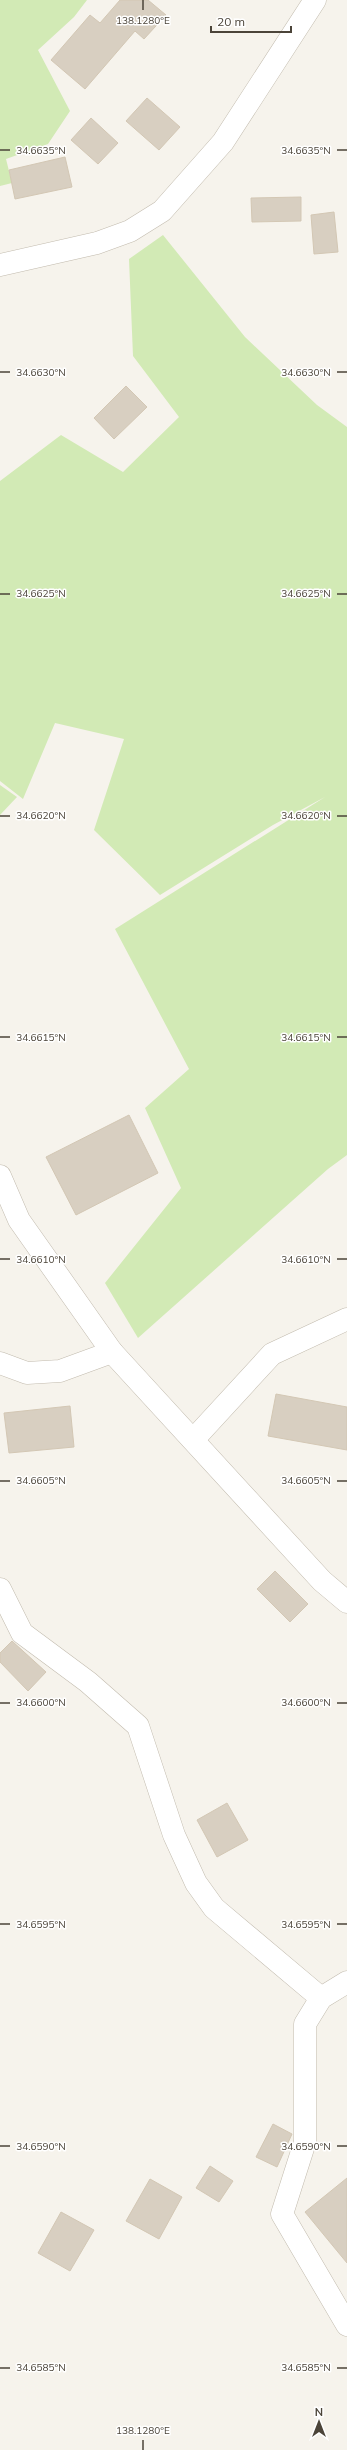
<svg xmlns="http://www.w3.org/2000/svg" width="347" height="2450" viewBox="0 0 347 2450" font-family="Mulish,sans-serif">
<style>
.green{fill:#d2eab5}
.building{fill:#d8cfc1;stroke:#d3c7b4}
.lines{fill:none;stroke-linecap:round;stroke-linejoin:round}
.minor-casing{stroke:#c2bbae;stroke-width:23}
.tertiary-casing{stroke:#c2bbae;stroke-width:23}
.minor{stroke:#fff;stroke-width:22}
.tertiary{stroke:#fff;stroke-width:22}
.ticks{fill:none;stroke:#4b4439;stroke-width:1.5}
.ticks-label{font-size:10px;text-anchor:middle;fill:#4b4439;stroke:#fff;stroke-width:3;stroke-linejoin:round;paint-order:stroke}
</style>
<rect width="100%" height="100%" fill="#f6f3ec"/>
<!-- green -->
<g class="green">
<path d="M 0,0 L 87,0 L 74,17 L 38,50 L 70,111 L 48,144 L 6,159 L 12,183 L 0,186 Z"/>
<path d="M 163,235 L 245,337 L 317,405 L 347,427 L 347,1155 L 328,1169 L 138,1338 L 105,1283 L 181,1188 L 145,1108 L 189,1069 L 115,929 L 325,797 L 273,825 L 160,895 L 94,830 L 124,739 L 55,723 L 23,799 L 0,781 L 0,481 L 61,435 L 123,472 L 179,417 L 133,356 L 129,259 Z"/>
<path d="M 0,785 L 17,797 L 0,815 Z"/>
</g>
<!-- building -->
<g class="building">
<path d="M 120,0 L 148,0 L 166,15 L 144,39 L 135,31 L 85,89 L 51,60 L 90,15 L 100,23 Z"/>
<path d="M 147,98 L 180,127 L 159,150 L 126,121 Z"/>
<path d="M 91,118 L 118,143 L 98,164 L 71,140 Z"/>
<path d="M 65,157 L 72,187 L 15,199 L 9,170 Z"/>
<path d="M 301,197 L 301,221 L 252,222 L 251,198 Z"/>
<path d="M 334,212 L 338,252 L 314,254 L 311,215 Z"/>
<path d="M 126,386 L 147,407 L 114,439 L 94,418 Z"/>
<path d="M 129,1115 L 158,1173 L 76,1215 L 46,1157 Z"/>
<path d="M 276,1394 L 347,1407 L 347,1450 L 268,1436 Z"/>
<path d="M 70,1406 L 74,1447 L 9,1453 L 4,1413 Z"/>
<path d="M 275,1571 L 308,1604 L 290,1622 L 257,1589 Z"/>
<path d="M 12,1641 L 46,1672 L 28,1691 L 0,1662 L 0,1653 Z"/>
<path d="M 227,1803 L 248,1840 L 217,1857 L 197,1820 Z"/>
<path d="M 273,2124 L 292,2134 L 277,2167 L 256,2157 Z"/>
<path d="M 210,2166 L 233,2181 L 219,2202 L 196,2188 Z"/>
<path d="M 347,2178 L 347,2263 L 305,2212 Z"/>
<path d="M 150,2179 L 182,2197 L 159,2239 L 126,2221 Z"/>
<path d="M 61,2212 L 94,2230 L 70,2271 L 38,2253 Z"/>
</g>
<g class="lines">
<!-- minor casing -->
<g class="minor-casing">
<g id="minor">
<path d="M 0,1363 L 27,1373 L 60,1371 L 112,1352"/>
<path d="M 193,1440 L 272,1354 L 347,1319"/>
<path d="M 0,1589 L 22,1633 L 88,1682 L 138,1726 L 174,1835 L 196,1883 L 214,1908 L 321,1998"/>
<path d="M 347,1982 L 321,1998 L 305,2024 L 305,2142 L 282,2214 L 347,2325"/>
</g>
</g>
<!-- tertiary casing -->
<g class="tertiary-casing">
<g id="tertiary">
<path d="M 0,265 L 97,243 L 130,231 L 162,211 L 223,142 L 315,0"/>
<path d="M 0,1176 L 19,1220 L 112,1352 L 322,1581 L 347,1602"/>
</g>
</g>
<!-- minor -->
<use href="#minor" class="minor"/>
<!-- tertiary -->
<use href="#tertiary" class="tertiary"/>
</g>
<!-- ticks -->
<path class="ticks" d="M 143,0 L 143,10M 0,150 L 10,150M 337,150 L 347,150M 0,372 L 10,372M 337,372 L 347,372M 0,594 L 10,594M 337,594 L 347,594M 0,816 L 10,816M 337,816 L 347,816M 0,1037 L 10,1037M 337,1037 L 347,1037M 0,1259 L 10,1259M 337,1259 L 347,1259M 0,1481 L 10,1481M 337,1481 L 347,1481M 0,1703 L 10,1703M 337,1703 L 347,1703M 0,1924 L 10,1924M 337,1924 L 347,1924M 0,2146 L 10,2146M 337,2146 L 347,2146M 0,2368 L 10,2368M 337,2368 L 347,2368M 143,2440 L 143,2450"/>
<g class="ticks-label">
<text x="143" y="24">138.1280°E</text>
<text x="41" y="154">34.6635°N</text>
<text x="306" y="154">34.6635°N</text>
<text x="41" y="376">34.6630°N</text>
<text x="306" y="376">34.6630°N</text>
<text x="41" y="597">34.6625°N</text>
<text x="306" y="597">34.6625°N</text>
<text x="41" y="819">34.6620°N</text>
<text x="306" y="819">34.6620°N</text>
<text x="41" y="1041">34.6615°N</text>
<text x="306" y="1041">34.6615°N</text>
<text x="41" y="1263">34.6610°N</text>
<text x="306" y="1263">34.6610°N</text>
<text x="41" y="1484">34.6605°N</text>
<text x="306" y="1484">34.6605°N</text>
<text x="41" y="1706">34.6600°N</text>
<text x="306" y="1706">34.6600°N</text>
<text x="41" y="1928">34.6595°N</text>
<text x="306" y="1928">34.6595°N</text>
<text x="41" y="2150">34.6590°N</text>
<text x="306" y="2150">34.6590°N</text>
<text x="41" y="2371">34.6585°N</text>
<text x="306" y="2371">34.6585°N</text>
<text x="143" y="2434">138.1280°E</text>
</g>
<!-- north arrow -->
<g transform="translate(319 2422)" stroke="#ffffff" stroke-width="3" paint-order="stroke">
<path d="M0-3L7 15L0 10L-7 15Z" fill="#4b4439"/>
<text y="-6" font-size="11" font-weight="bold" text-anchor="middle" fill="#4b4439">N</text>
</g>
<!-- scale -->
<path d="M211 26v6h80v-6" fill="none" stroke="#4b4439" stroke-width="2"/>
<text x="217" y="26" font-size="12" fill="#4b4439" stroke="#ffffff" stroke-width="3" paint-order="stroke">20 m</text>
</svg>
